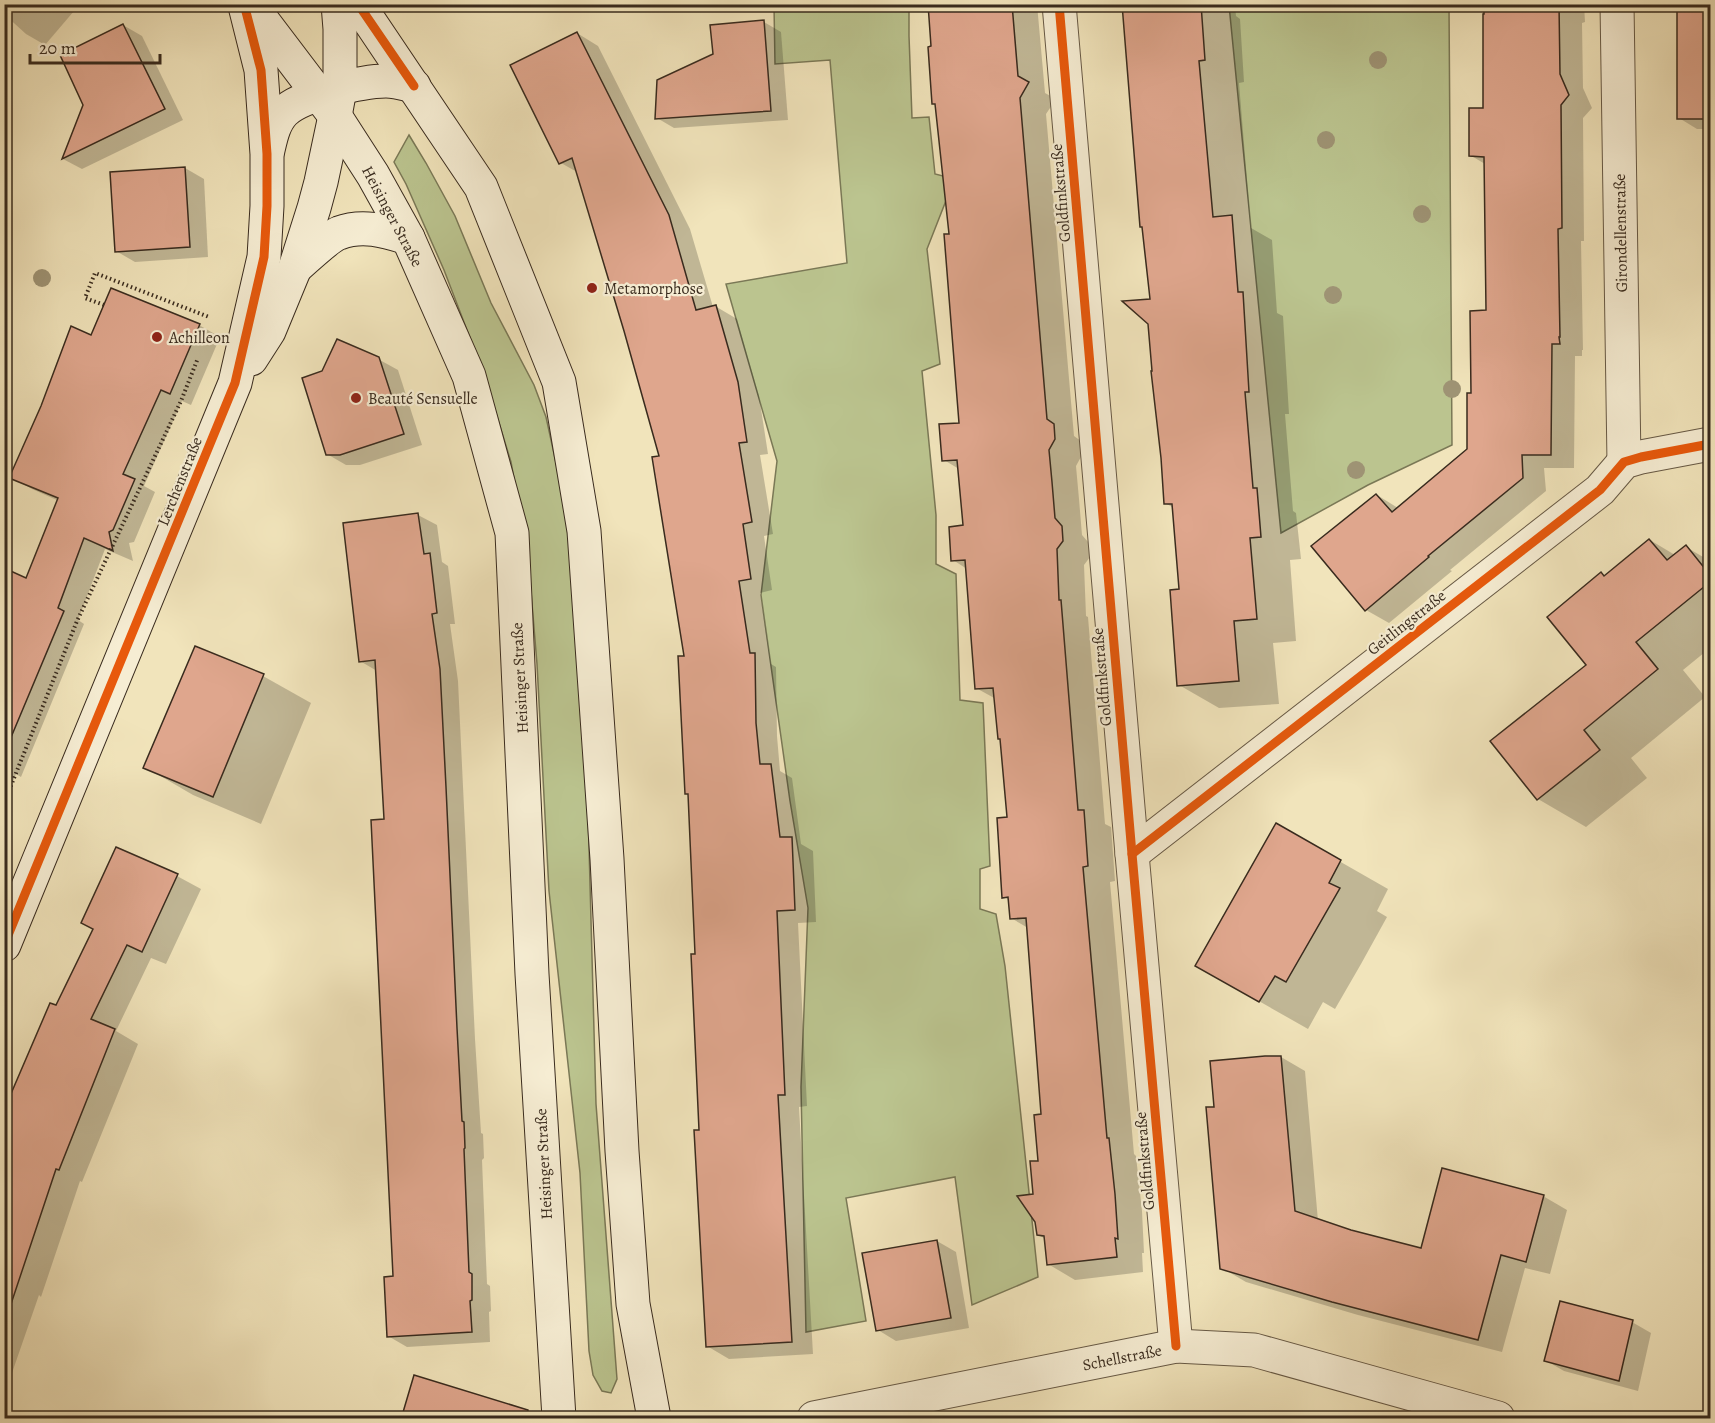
<svg xmlns="http://www.w3.org/2000/svg" width="1715" height="1423" viewBox="0 0 1715 1423" font-family="Alegreya,serif">
<style>
.green{fill:#bbc48f;stroke:#7a7856;stroke-width:1.5}
.shadow{fill:#0003}
.building{fill:#dfa68d;stroke:#392b1e;stroke-width:1.5}
.lines{fill:none;stroke-linecap:round;stroke-linejoin:round}
.street-casing{stroke:#675945;stroke-width:35}
.secondary-casing{stroke:#392b1e;stroke-width:35}
.path{stroke:#392b1e;stroke-width:4;stroke-dasharray:1.5 3;stroke-linecap:butt}
.street{stroke:#f6edd3;stroke-width:33}
.secondary{stroke:#f6edd3;stroke-width:33}
.cycleway-casing{stroke:#f6edd3;stroke-width:13}
.cycleway{stroke:#e8590c;stroke-width:9}
.tree{fill:#9e9374}
.poi-dot{fill:#8f2418;stroke:#f6edd3;stroke-width:2}
.labels{text-anchor:middle;stroke-width:4.5;stroke-linejoin:round;paint-order:stroke}
.street-label{font-size:16px;fill:#392b1e;stroke:#f6edd3}
.poi-label{font-size:16px;fill:#392b1e;stroke:#f6edd3;text-anchor:start}
</style>
<rect width="100%" height="100%" fill="#f1e4bb"/>
<filter id="stains"><feTurbulence type="fractalNoise" baseFrequency=".00333" numOctaves="4"/><feColorMatrix values="0 0 0 0 .2 0 0 0 0 .09 0 0 0 0 .02 0 0 0 .5 -.17"/></filter>
<radialGradient id="worn" r=".72"><stop offset=".6" stop-color="#630" stop-opacity="0"/><stop offset="1" stop-color="#630" stop-opacity=".3"/></radialGradient>
<!-- green -->
<g class="green">
<path d="M 774,5 L 909,5 L 909,36 L 912,118 L 929,117 L 935,174 L 947,177 L 947,198 L 927,249 L 940,364 L 922,371 L 936,515 L 936,564 L 956,574 L 960,700 L 983,703 L 990,866 L 980,869 L 980,909 L 996,914 L 1005,966 L 1038,1277 L 972,1305 L 955,1177 L 846,1198 L 866,1321 L 806,1332 L 801,1087 L 808,908 L 790,801 L 761,595 L 777,461 L 726,284 L 847,263 L 830,60 L 775,64 Z"/>
<path d="M 1229,5 L 1449,5 L 1452,445 L 1368,485 L 1281,533 Z"/>
<path d="M 409,135 L 426,163 L 455,216 L 491,303 L 534,385 L 546,417 L 568,518 L 585,700 L 596,1104 L 617,1379 L 611,1393 L 602,1391 L 593,1375 L 589,1351 L 580,1173 L 549,891 L 537,664 L 528,555 L 511,462 L 485,377 L 444,270 L 406,184 L 394,162 Z"/>
</g>
<!-- shadow -->
<g class="shadow">
<path d="M 4,4 L 80,4 L 45,45 L 26,34 L 4,14 Z"/>
<path d="M 929,4 L 1037,4 L 1045,93 L 1056,99 L 1046,114 L 1074,436 L 1081,441 L 1082,455 L 1076,466 L 1079,499 L 1082,535 L 1089,543 L 1090,557 L 1084,565 L 1086,616 L 1088,617 L 1105,824 L 1111,827 L 1115,881 L 1110,882 L 1134,1154 L 1136,1156 L 1142,1211 L 1144,1253 L 1142,1253 L 1143,1272 L 1075,1280 L 1048,1264 L 1046,1239 L 1038,1235 L 1034,1195 L 1040,1163 L 1043,1116 L 1028,928 L 1011,918 L 1010,901 L 1004,897 L 1009,818 L 996,699 L 976,688 L 967,569 L 953,560 L 964,526 L 959,469 L 944,460 L 961,424 L 950,235 L 937,105 L 933,103 L 933,48 Z"/>
<path d="M 1124,4 L 1235,4 L 1236,16 L 1240,19 L 1244,82 L 1239,83 L 1251,228 L 1272,240 L 1277,313 L 1283,316 L 1289,414 L 1285,414 L 1293,511 L 1296,513 L 1301,559 L 1290,560 L 1296,641 L 1273,643 L 1279,704 L 1219,708 L 1179,685 L 1180,590 L 1174,508 L 1165,503 L 1152,301 Z"/>
<path d="M 1484,4 L 1584,4 L 1585,22 L 1582,23 L 1583,88 L 1592,108 L 1583,118 L 1584,241 L 1581,241 L 1583,350 L 1582,350 L 1582,356 L 1575,356 L 1574,468 L 1544,468 L 1546,491 L 1450,570 L 1452,571 L 1389,623 L 1366,610 L 1377,495 L 1398,508 L 1468,450 L 1472,395 L 1487,311 L 1485,164 L 1470,155 L 1485,109 Z"/>
<path d="M 1679,4 L 1710,4 L 1710,129 L 1697,129 L 1679,118 Z"/>
<path d="M 764,22 L 781,32 L 788,120 L 674,128 L 657,118 L 714,55 Z"/>
<path d="M 123,25 L 142,36 L 183,120 L 82,169 L 63,159 L 85,105 Z"/>
<path d="M 577,33 L 598,46 L 690,229 L 713,307 L 715,306 L 737,319 L 759,396 L 768,454 L 760,455 L 773,534 L 764,536 L 772,590 L 760,593 L 771,664 L 776,667 L 777,736 L 780,771 L 792,778 L 801,844 L 813,851 L 816,922 L 798,923 L 807,1106 L 799,1107 L 813,1354 L 729,1359 L 707,1346 L 700,1131 L 697,955 L 686,657 L 661,457 L 625,331 L 577,172 L 561,163 Z"/>
<path d="M 185,168 L 204,179 L 208,257 L 135,262 L 116,251 Z"/>
<path d="M 1703,250 L 1710,250 L 1710,382 L 1705,379 L 1703,323 L 1705,323 Z"/>
<path d="M 199,325 L 220,337 L 191,405 L 182,401 L 144,486 L 155,492 L 134,542 L 129,543 L 133,561 L 105,549 L 78,620 L 84,624 L 21,777 L 16,774 L 4,803 L 4,585 L 27,580 L 59,501 L 32,489 L 11,477 L 92,337 Z"/>
<path d="M 378,359 L 398,370 L 422,445 L 360,465 L 346,465 L 327,454 Z"/>
<path d="M 418,515 L 437,525 L 442,562 L 448,566 L 455,624 L 450,624 L 458,681 L 475,1039 L 481,1133 L 483,1134 L 484,1158 L 482,1160 L 487,1284 L 490,1286 L 491,1311 L 489,1312 L 490,1342 L 407,1347 L 388,1336 L 395,1278 L 386,820 L 377,671 L 360,661 Z"/>
<path d="M 1650,540 L 1675,555 L 1686,547 L 1710,561 L 1710,648 L 1683,670 L 1705,697 L 1631,758 L 1647,778 L 1586,827 L 1538,799 L 1588,665 L 1601,573 L 1606,577 Z"/>
<path d="M 196,648 L 263,676 L 311,703 L 261,824 L 193,795 L 145,767 Z"/>
<path d="M 1276,825 L 1388,889 L 1377,911 L 1387,917 L 1361,964 L 1335,1009 L 1323,1002 L 1308,1029 L 1197,966 Z"/>
<path d="M 117,849 L 177,876 L 201,889 L 166,964 L 151,958 L 116,1031 L 138,1044 L 82,1182 L 80,1181 L 41,1297 L 39,1295 L 4,1396 L 4,1115 L 95,929 Z"/>
<path d="M 1281,1057 L 1305,1071 L 1318,1221 L 1422,1250 L 1543,1196 L 1567,1210 L 1550,1274 L 1525,1268 L 1502,1352 L 1358,1315 L 1246,1282 L 1222,1268 L 1216,1108 Z"/>
<path d="M 937,1241 L 956,1252 L 969,1328 L 896,1341 L 878,1330 Z"/>
<path d="M 1632,1322 L 1651,1333 L 1638,1391 L 1564,1371 L 1545,1360 Z"/>
</g>
<!-- building -->
<g class="building">
<path d="M 928,4 L 1012,4 L 1018,76 L 1029,82 L 1020,98 L 1047,419 L 1054,424 L 1055,439 L 1049,450 L 1052,482 L 1055,518 L 1062,526 L 1063,541 L 1057,549 L 1059,600 L 1061,600 L 1078,810 L 1084,810 L 1088,866 L 1083,867 L 1107,1138 L 1109,1138 L 1115,1194 L 1118,1239 L 1115,1238 L 1117,1257 L 1047,1265 L 1044,1236 L 1037,1235 L 1035,1222 L 1017,1196 L 1033,1194 L 1030,1161 L 1038,1161 L 1034,1115 L 1041,1114 L 1026,918 L 1010,919 L 1008,897 L 1002,898 L 997,818 L 1007,817 L 1000,739 L 998,739 L 993,688 L 975,689 L 965,560 L 951,561 L 949,527 L 963,525 L 957,460 L 942,461 L 939,424 L 959,423 L 944,234 L 949,234 L 935,104 L 932,104 L 928,47 L 931,46 Z"/>
<path d="M 1122,4 L 1201,4 L 1205,60 L 1199,61 L 1213,217 L 1232,215 L 1238,292 L 1243,292 L 1249,392 L 1245,392 L 1253,488 L 1257,488 L 1261,537 L 1250,538 L 1257,619 L 1234,621 L 1239,681 L 1177,686 L 1170,590 L 1179,589 L 1172,504 L 1164,504 L 1161,458 L 1151,371 L 1152,371 L 1148,324 L 1122,301 L 1150,299 L 1142,227 L 1140,227 Z"/>
<path d="M 1484,4 L 1559,4 L 1560,74 L 1569,95 L 1561,105 L 1562,228 L 1558,229 L 1560,337 L 1559,337 L 1560,344 L 1552,344 L 1551,455 L 1522,455 L 1523,478 L 1428,556 L 1429,557 L 1365,611 L 1311,546 L 1376,494 L 1392,512 L 1467,449 L 1467,393 L 1471,393 L 1470,311 L 1486,310 L 1484,157 L 1469,156 L 1469,108 L 1483,108 L 1483,14 L 1484,14 Z"/>
<rect x="1677" y="4" width="33" height="115"/>
<path d="M 764,20 L 771,111 L 655,119 L 657,80 L 713,54 L 710,25 Z"/>
<path d="M 123,24 L 165,109 L 62,159 L 83,105 L 60,55 Z"/>
<path d="M 577,32 L 669,215 L 696,310 L 716,305 L 738,382 L 747,442 L 739,443 L 752,522 L 743,524 L 751,579 L 739,581 L 750,653 L 755,653 L 756,723 L 760,764 L 771,764 L 780,837 L 792,837 L 795,910 L 777,911 L 785,1095 L 778,1095 L 792,1342 L 706,1347 L 694,1130 L 699,1130 L 691,954 L 695,954 L 688,794 L 685,794 L 678,656 L 684,656 L 652,457 L 659,456 L 624,331 L 572,158 L 559,164 L 510,65 Z"/>
<path d="M 185,167 L 190,247 L 115,252 L 110,172 Z"/>
<path d="M 111,288 L 200,324 L 170,394 L 161,390 L 123,474 L 135,479 L 113,530 L 109,532 L 113,551 L 84,538 L 58,608 L 64,611 L 4,754 L 4,568 L 26,578 L 58,498 L 9,478 L 41,406 L 71,326 L 91,335 Z"/>
<path d="M 337,339 L 379,357 L 404,434 L 340,455 L 326,455 L 302,378 L 322,371 Z"/>
<path d="M 418,513 L 424,554 L 430,553 L 437,613 L 432,614 L 440,669 L 446,787 L 457,1028 L 462,1121 L 464,1122 L 465,1148 L 464,1149 L 469,1272 L 472,1274 L 472,1300 L 470,1301 L 472,1332 L 387,1337 L 384,1277 L 393,1276 L 371,820 L 384,819 L 375,660 L 359,662 L 343,523 Z"/>
<path d="M 1649,539 L 1667,560 L 1686,545 L 1710,575 L 1710,582 L 1636,642 L 1658,669 L 1584,730 L 1600,750 L 1537,800 L 1490,741 L 1586,665 L 1547,617 L 1601,572 L 1604,576 Z"/>
<path d="M 195,646 L 264,674 L 213,797 L 143,768 Z"/>
<path d="M 1276,823 L 1341,860 L 1329,883 L 1340,888 L 1286,982 L 1275,976 L 1259,1002 L 1195,966 Z"/>
<path d="M 116,847 L 178,874 L 142,952 L 127,945 L 91,1019 L 115,1029 L 59,1170 L 56,1169 L 11,1304 L 4,1303 L 4,1110 L 50,1003 L 56,1005 L 93,929 L 81,923 Z"/>
<path d="M 1265,1056 L 1281,1056 L 1295,1211 L 1351,1230 L 1421,1248 L 1442,1168 L 1544,1195 L 1526,1262 L 1501,1255 L 1478,1340 L 1332,1302 L 1220,1269 L 1206,1107 L 1214,1107 L 1210,1061 Z"/>
<path d="M 937,1240 L 951,1318 L 876,1331 L 862,1253 Z"/>
<path d="M 1560,1301 L 1633,1320 L 1619,1381 L 1544,1361 Z"/>
<path d="M 414,1375 L 528,1410 L 527,1419 L 401,1419 Z"/>
</g>
<g class="lines">
<!-- street casing -->
<g class="street-casing">
<g id="street">
<path d="M 1059,4 L 1132,854 L 1176,1346"/>
<path d="M 1617,4 L 1624,462"/>
<path d="M 1132,854 L 1600,490 L 1624,462 L 1641,457 L 1710,444"/>
<path d="M 814,1418 L 1176,1346 L 1254,1350 L 1498,1418"/>
</g>
</g>
<!-- secondary casing -->
<g class="secondary-casing">
<g id="secondary">
<path d="M 250,4 L 335,116 L 373,175 L 408,238 L 469,376 L 512,533 L 532,974 L 559,1418"/>
<path d="M 358,4 L 481,187 L 559,382 L 584,531 L 607,859 L 622,1151 L 633,1304 L 654,1418"/>
<path d="M 268,150 C 271,137 274,122 284,112 C 301,95 363,81 386,81 C 396,81 405,84 414,86"/>
<path d="M 295,268 C 304,260 330,236 339,233 C 363,224 385,231 408,238"/>
<path d="M 251,359 L 269,331 L 295,268 L 314,208 L 321,182 L 335,116 L 340,89 L 340,29 L 338,4"/>
<path d="M 4,945 L 235,383 L 264,257 L 267,206 L 267,154 L 261,70 L 245,6"/>
</g>
</g>
<!-- path -->
<g class="path">
<path d="M 104,305 L 85,298 L 95,273 L 209,317"/>
<path d="M 4,803 L 77,621 L 181,401 L 198,358"/>
</g>
<!-- street -->
<use href="#street" class="street"/>
<!-- secondary -->
<use href="#secondary" class="secondary"/>
<!-- cycleway casing -->
<g class="cycleway-casing">
<g id="cycleway">
<path d="M 358,4 L 414,86"/>
<path d="M 1059,4 L 1132,854 L 1176,1346"/>
<path d="M 1132,854 L 1600,490 L 1624,462 L 1641,457 L 1710,444"/>
<path d="M 4,945 L 235,383 L 264,257 L 267,206 L 267,154 L 261,70 L 244,4"/>
</g>
</g>
<!-- cycleway -->
<use href="#cycleway" class="cycleway"/>
</g>
<!-- trees -->
<g class="tree">
<circle cx="1378" cy="60" r="9"/>
<circle cx="1326" cy="140" r="9"/>
<circle cx="1422" cy="214" r="9"/>
<circle cx="42" cy="278" r="9"/>
<circle cx="1333" cy="295" r="9"/>
<circle cx="1452" cy="389" r="9"/>
<circle cx="1356" cy="470" r="9"/>
</g>
<!-- markers -->
<g class="poi-dot">
<circle cx="592" cy="288" r="6"/>
<circle cx="157" cy="337" r="6"/>
<circle cx="356" cy="398" r="6"/>
</g>
<g class="labels">
<!-- street labels -->
<g class="street-label">
<text transform="translate(1060 193) rotate(-95)" y="6">Goldfinkstraße</text>
<text transform="translate(393 216) rotate(62)" y="6">Heisinger Straße</text>
<text transform="translate(1620 233) rotate(-91)" y="6">Girondellenstraße</text>
<text transform="translate(179 481) rotate(-68)" y="6">Lerchenstraße</text>
<text transform="translate(1406 622) rotate(-38)" y="6">Geitlingstraße</text>
<text transform="translate(1101 677) rotate(-95)" y="6">Goldfinkstraße</text>
<text transform="translate(519 678) rotate(-93)" y="6">Heisinger Straße</text>
<text transform="translate(1144 1161) rotate(-95)" y="6">Goldfinkstraße</text>
<text transform="translate(543 1164) rotate(-93)" y="6">Heisinger Straße</text>
<text transform="translate(1122 1357) rotate(-11)" y="6">Schellstraße</text>
</g>
<!-- poi labels -->
<g class="poi-label">
<text x="604" y="294">Metamorphose</text>
<text x="169" y="343">Achilleon</text>
<text x="368" y="404">Beauté Sensuelle</text>
</g>
</g>
<!-- margin -->
<rect width="1715" height="1423" fill="none" stroke="#f1e4bb" stroke-width="24"/>
<rect x="6" y="6" width="1703" height="1411" fill="none" stroke="#392b1e" stroke-width="3"/>
<rect x="12" y="12" width="1691" height="1399" fill="none" stroke="#392b1e" stroke-width="1.5"/>
<!-- scale -->
<path d="M30 54v9h130v-9" fill="none" stroke="#392b1e" stroke-width="3"/>
<text x="39" y="54" font-size="18" fill="#392b1e" stroke="#f6edd3" stroke-width="4.5" paint-order="stroke">20 m</text>
<rect width="100%" height="100%" filter="url(#stains)"/>
<rect width="100%" height="100%" fill="url(#worn)"/>
</svg>
